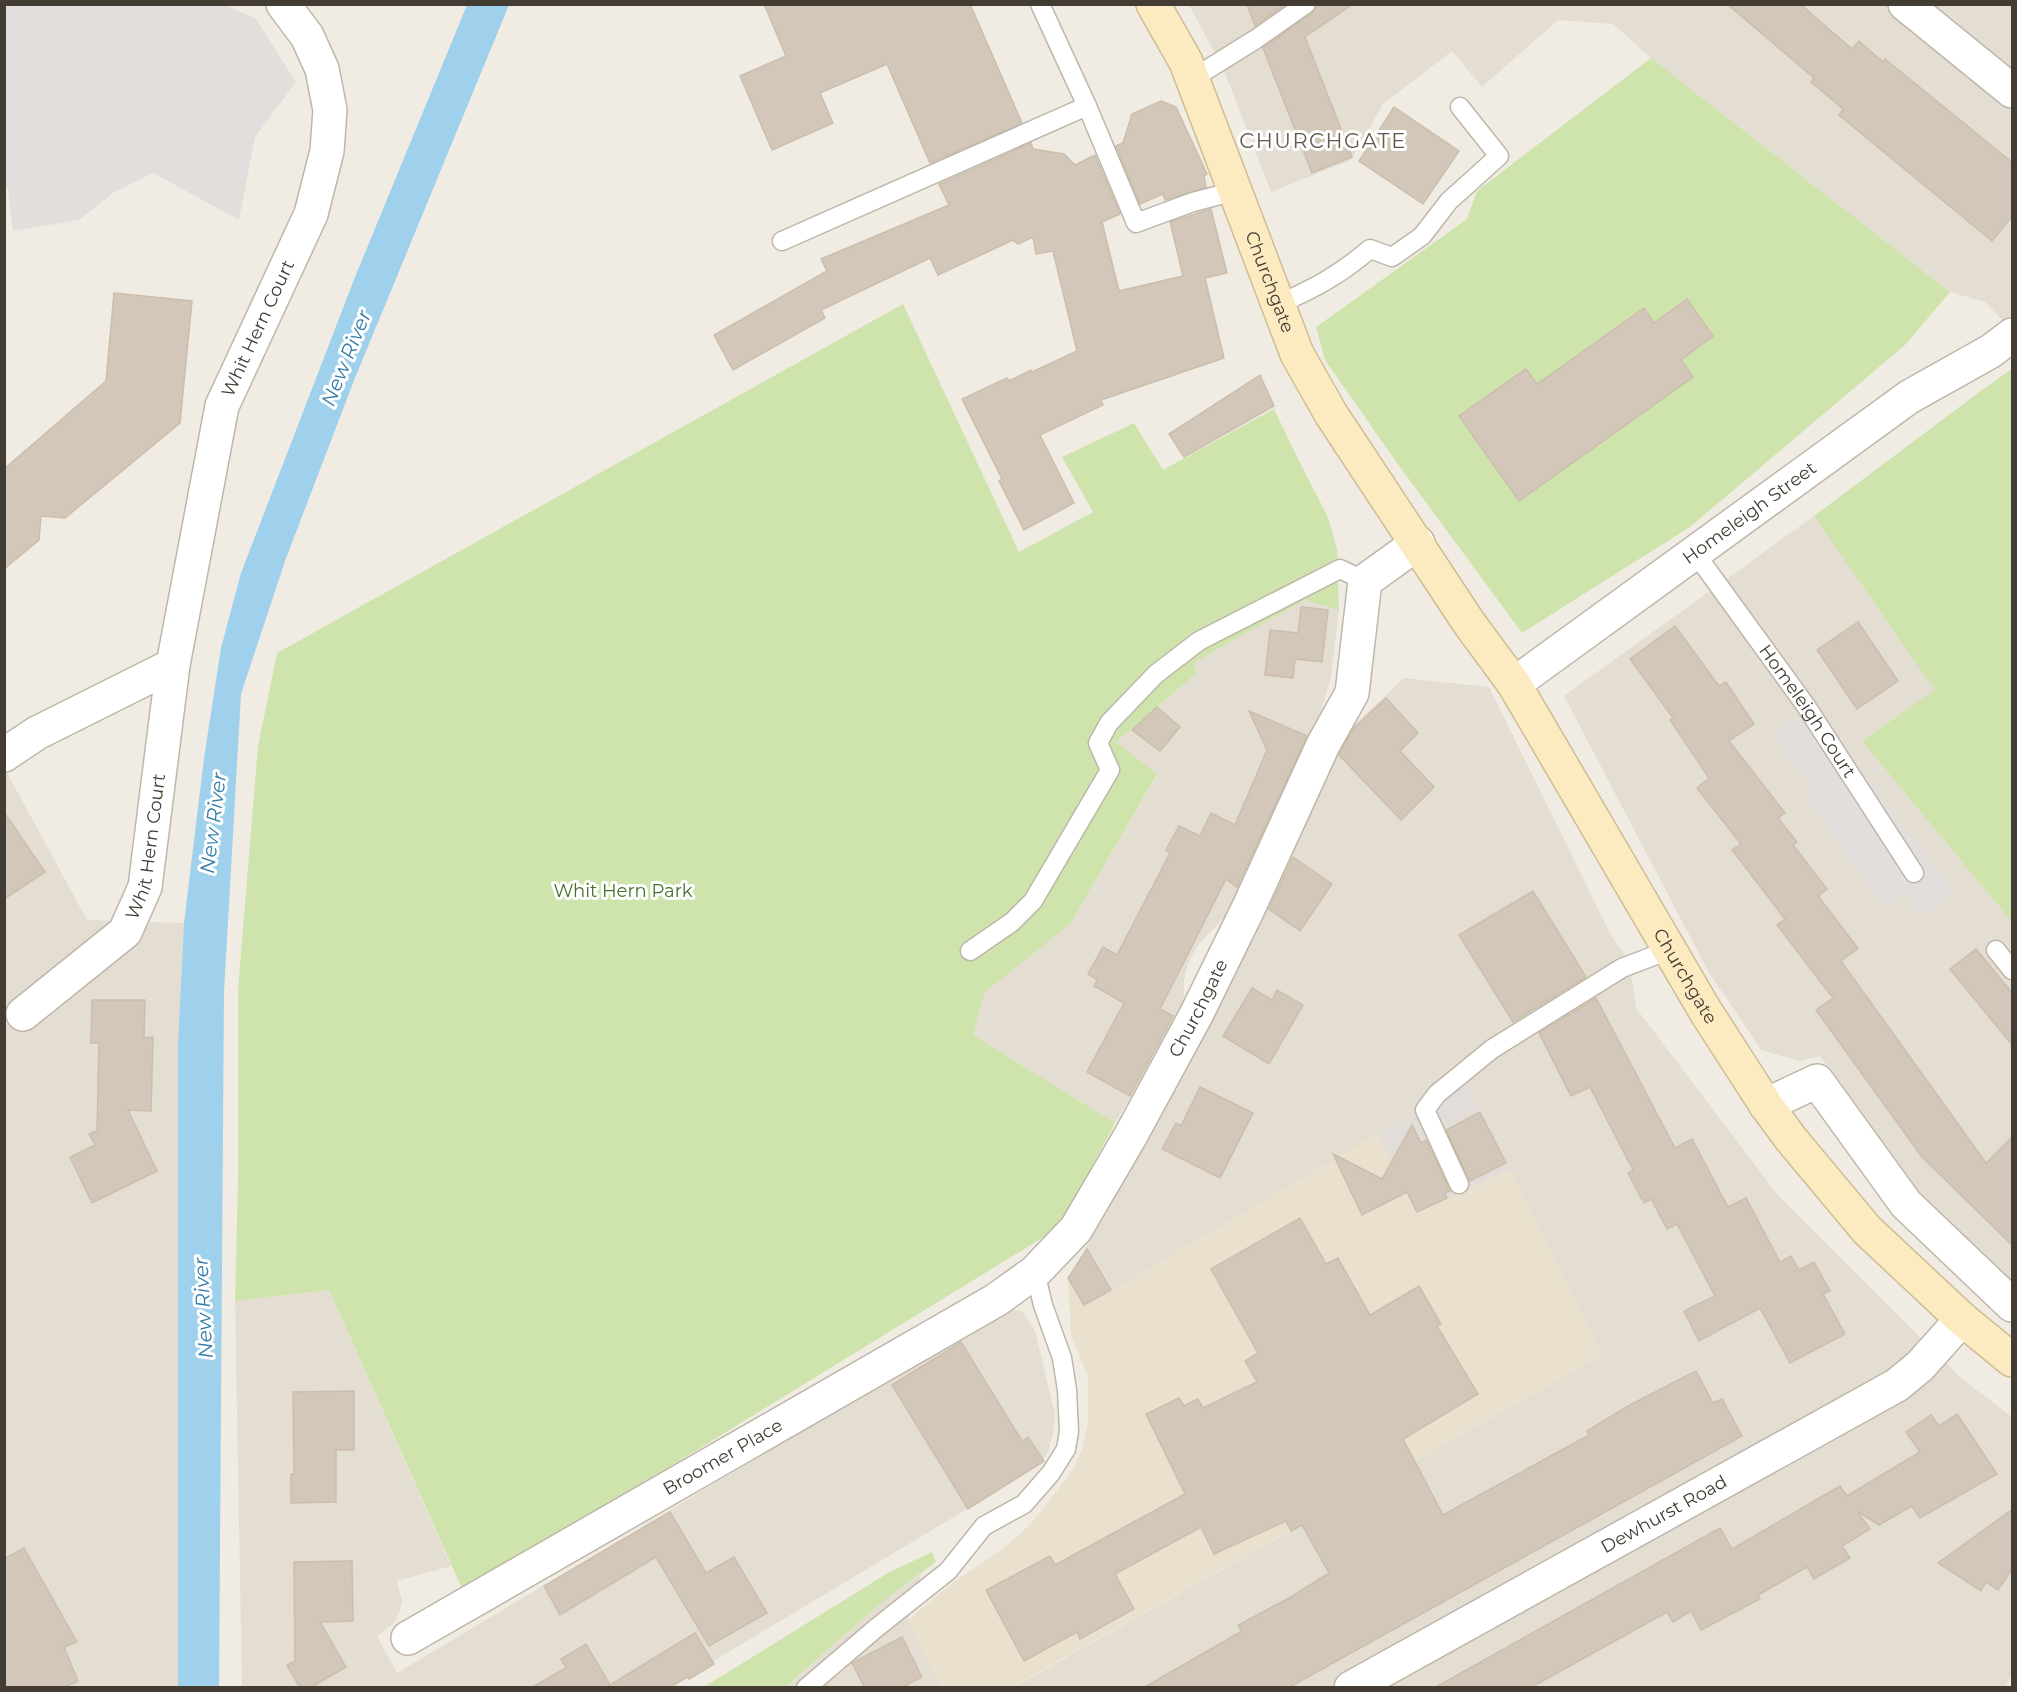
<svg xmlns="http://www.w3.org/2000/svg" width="2017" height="1692" viewBox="0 0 2017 1692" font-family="Montserrat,sans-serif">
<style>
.residential{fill:#e4ddd1}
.industrial{fill:#e2ddd8}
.education{fill:#e9e0cd}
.green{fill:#cee4ac;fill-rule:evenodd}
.parking{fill:#e1dedb}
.water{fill:#a0d1ec}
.building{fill:#d2c7b9;stroke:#ccbeac;stroke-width:1.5}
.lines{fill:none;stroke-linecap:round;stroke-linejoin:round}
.lane-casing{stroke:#beb6a9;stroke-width:21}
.street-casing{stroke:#beb6a9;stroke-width:36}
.secondary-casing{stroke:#cfbd94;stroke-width:36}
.lane{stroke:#fff;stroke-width:18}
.street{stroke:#fff;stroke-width:33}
.secondary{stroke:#fcebc1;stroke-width:33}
.labels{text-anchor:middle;stroke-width:6;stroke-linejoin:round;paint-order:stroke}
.street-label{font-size:18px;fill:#423c33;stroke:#fff}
.park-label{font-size:18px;fill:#48702a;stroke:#fff}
.water-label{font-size:20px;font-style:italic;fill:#327da8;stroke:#fff}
.quarter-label{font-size:21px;letter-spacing:1.5px;fill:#64594b;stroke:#fff}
</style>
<rect width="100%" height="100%" fill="#f1ece3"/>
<!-- residential -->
<g class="residential">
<path d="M 1189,5 L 2012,5 L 2012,330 L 1985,302 L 1950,292 L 1651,58 L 1613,24 L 1558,20 L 1482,87 L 1452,51 L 1383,104 L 1351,160 L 1271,192 L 1223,68 Z"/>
<path d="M 1814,516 L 1936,690 L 1862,741 L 2012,922 L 2012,1286 L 1938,1218 L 1820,1056 L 1799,1061 L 1761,1050 L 1708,971 L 1564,696 Z"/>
<path d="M 1305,600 L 1339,610 L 1331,676 L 1316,732 L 1232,909 L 1199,944 L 1189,960 L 1184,979 L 1184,1002 L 1176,1018 L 1115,1123 L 973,1035 L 985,992 L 1071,923 L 1157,775 L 1116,742 L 1197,673 L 1192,663 Z"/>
<path d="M 1404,678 L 1489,687 L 1612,937 L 1629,961 L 1636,1008 L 1777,1194 L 1962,1379 L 2012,1417 L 2012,1674 L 2005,1688 L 1012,1688 L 1602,1355 L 1466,1082 L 1085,1307 L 1068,1279 L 1152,1131 L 1229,981 L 1325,752 Z"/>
<path d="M 4,767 L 87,920 L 184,923 L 178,1044 L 178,1687 L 5,1687 Z"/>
<path d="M 329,1290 L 451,1566 L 397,1581 L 402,1601 L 399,1613 L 393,1624 L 377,1636 L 397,1673 L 1008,1308 L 1023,1312 L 1035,1331 L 1055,1414 L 1053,1434 L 1048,1452 L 1039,1466 L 670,1687 L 242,1687 L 235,1301 Z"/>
<path d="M 921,1574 L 908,1620 L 941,1687 L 786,1688 L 882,1602 Z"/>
</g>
<!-- industrial -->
<path class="industrial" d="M 1466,1082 L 1510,1169 L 1416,1214 L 1377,1134 Z"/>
<!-- education -->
<path class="education" d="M 1377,1134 L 1416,1214 L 1510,1169 L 1602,1355 L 1012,1687 L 941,1687 L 908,1620 L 950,1585 L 1006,1546 L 1030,1525 L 1073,1470 L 1082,1449 L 1088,1423 L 1088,1378 L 1071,1335 L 1068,1279 L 1085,1306 Z"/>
<!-- green -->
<g class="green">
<path d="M 1651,58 L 1950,292 L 1905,345 L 1690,527 L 1522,633 L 1397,463 L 1325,360 L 1316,327 L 1467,219 L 1477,191 ZM 1687,299 L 1713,336 L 1681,360 L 1693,377 L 1519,501 L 1459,416 L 1526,369 L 1537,384 L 1643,308 L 1654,323 Z"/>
<path d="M 903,304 L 1019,552 L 1093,512 L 1062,457 L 1134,423 L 1163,470 L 1274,409 L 1298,459 L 1328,517 L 1337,549 L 1339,610 L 1305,600 L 1193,663 L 1197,673 L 1116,742 L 1157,774 L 1071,923 L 985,992 L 973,1035 L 1115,1123 L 1060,1227 L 464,1593 L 329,1290 L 235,1301 L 238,1180 L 238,989 L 258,746 L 277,653 Z"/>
<path d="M 2012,369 L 2012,922 L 1862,741 L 1935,690 L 1814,516 L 1982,390 Z"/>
<path d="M 932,1552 L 936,1562 L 882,1602 L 786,1687 L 704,1687 L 888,1573 Z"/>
</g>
<!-- parking -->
<g class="parking">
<path d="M 4,5 L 226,5 L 256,19 L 296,82 L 255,137 L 239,220 L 153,173 L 113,193 L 79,220 L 13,231 L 8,190 L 4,184 Z"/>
<path d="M 1814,704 L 1954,893 L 1922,916 L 1906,894 L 1886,908 L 1806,799 L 1814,792 L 1771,734 Z"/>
</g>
<!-- water -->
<path class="water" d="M 467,5 L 509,5 L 355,378 L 285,561 L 241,694 L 224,992 L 219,1687 L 178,1687 L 178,1044 L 184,923 L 204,758 L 221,648 L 241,573 L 355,277 Z"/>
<!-- building -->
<g class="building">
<path d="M 764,4 L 970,4 L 1022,123 L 930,163 L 887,64 L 820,93 L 833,123 L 772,150 L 740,76 L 786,56 Z"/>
<path d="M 1247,4 L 1286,4 L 1255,26 Z"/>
<path d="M 1317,4 L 1353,4 L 1305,37 L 1352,157 L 1312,173 L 1263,48 L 1312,13 Z"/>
<path d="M 1727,4 L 1800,4 L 1852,49 L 1859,41 L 1883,62 L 1885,59 L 2013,163 L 2013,215 L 1992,241 L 1839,115 L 1843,109 L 1811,82 L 1814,78 Z"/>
<path d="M 1161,101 L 1176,107 L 1207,174 L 1204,176 L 1206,187 L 1165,200 L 1163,194 L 1140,204 L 1116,146 L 1123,143 L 1132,114 Z"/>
<path d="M 1394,107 L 1459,151 L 1423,204 L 1359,161 Z"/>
<path d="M 1031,143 L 1033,149 L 1064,154 L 1075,165 L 1095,155 L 1120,214 L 1102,222 L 1119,291 L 1183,276 L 1170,222 L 1211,209 L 1227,273 L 1205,278 L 1224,358 L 1101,400 L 1103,405 L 1040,435 L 1074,503 L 1024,530 L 999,481 L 1002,479 L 962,399 L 1007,378 L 1009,381 L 1031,370 L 1032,372 L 1077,351 L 1053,251 L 1036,254 L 1033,237 L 1018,244 L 1013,240 L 938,275 L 930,258 L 821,310 L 825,318 L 733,370 L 714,335 L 827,271 L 821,259 L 949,205 L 939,184 Z"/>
<path d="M 114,293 L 192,301 L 180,423 L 65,518 L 41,516 L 39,540 L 4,569 L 4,469 L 106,381 Z"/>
<path d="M 1687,299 L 1713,336 L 1681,360 L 1693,377 L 1519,501 L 1459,416 L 1526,369 L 1537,384 L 1644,308 L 1654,323 Z"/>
<path d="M 1260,375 L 1274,406 L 1184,457 L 1169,434 Z"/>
<path d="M 1301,607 L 1328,610 L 1322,662 L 1295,659 L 1293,678 L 1265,675 L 1270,630 L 1298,633 Z"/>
<path d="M 1858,622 L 1898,681 L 1857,709 L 1817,650 Z"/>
<path d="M 1675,626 L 1719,686 L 1726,682 L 1754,724 L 1729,741 L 1785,813 L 1778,818 L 1797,842 L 1793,845 L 1827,889 L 1818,896 L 1858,948 L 1841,961 L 1986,1163 L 2013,1136 L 2013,1246 L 1922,1157 L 1816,1010 L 1833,998 L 1777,925 L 1785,919 L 1732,850 L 1741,844 L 1697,788 L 1709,778 L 1670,720 L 1673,718 L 1630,659 Z"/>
<path d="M 1386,698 L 1418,733 L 1400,751 L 1434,787 L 1401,820 L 1339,755 L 1353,729 Z"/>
<path d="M 1157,707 L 1180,727 L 1160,751 L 1132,730 Z"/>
<path d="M 1249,711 L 1307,736 L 1237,887 L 1226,879 L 1160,1009 L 1173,1016 L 1130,1096 L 1087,1072 L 1124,1003 L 1094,986 L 1097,980 L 1088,974 L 1103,947 L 1117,955 L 1170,853 L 1166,850 L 1179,826 L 1200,836 L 1211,813 L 1235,825 L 1267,750 Z"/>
<path d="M 4,812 L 45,872 L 4,899 Z"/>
<path d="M 1293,857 L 1332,884 L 1300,931 L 1269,909 Z"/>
<path d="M 1533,891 L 1586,977 L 1513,1022 L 1459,935 Z"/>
<path d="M 1976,949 L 2013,994 L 2013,1046 L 1950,969 Z"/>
<path d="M 1252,988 L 1272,1000 L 1277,990 L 1303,1005 L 1269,1064 L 1223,1036 Z"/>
<path d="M 1596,998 L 1675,1148 L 1692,1139 L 1728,1207 L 1746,1198 L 1780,1262 L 1791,1256 L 1799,1270 L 1814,1262 L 1830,1291 L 1823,1294 L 1845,1334 L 1790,1363 L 1760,1308 L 1699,1341 L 1684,1311 L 1715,1296 L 1677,1224 L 1667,1229 L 1651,1199 L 1644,1203 L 1628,1173 L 1633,1170 L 1590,1087 L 1571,1096 L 1539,1033 Z"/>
<path d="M 92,1000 L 145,1000 L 144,1038 L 153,1037 L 151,1111 L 128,1110 L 157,1171 L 92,1203 L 70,1157 L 95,1145 L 89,1134 L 97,1131 L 99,1043 L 91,1043 Z"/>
<path d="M 1200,1087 L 1253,1113 L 1220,1178 L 1162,1149 L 1176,1123 L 1181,1126 Z"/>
<path d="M 1480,1112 L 1506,1163 L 1470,1181 L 1446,1130 Z"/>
<path d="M 1412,1125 L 1421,1143 L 1426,1140 L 1450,1191 L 1445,1193 L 1447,1198 L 1417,1212 L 1407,1192 L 1362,1215 L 1333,1154 L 1382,1179 Z"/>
<path d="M 1300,1218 L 1326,1264 L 1338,1258 L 1370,1315 L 1419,1286 L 1441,1324 L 1437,1326 L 1478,1394 L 1403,1439 L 1443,1515 L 1589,1435 L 1587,1431 L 1628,1406 L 1696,1371 L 1713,1403 L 1722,1399 L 1742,1436 L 1288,1688 L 1143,1688 L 1242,1631 L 1238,1625 L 1291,1597 L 1329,1573 L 1302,1525 L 1291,1531 L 1286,1521 L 1214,1554 L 1201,1527 L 1115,1574 L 1134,1609 L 1080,1639 L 1077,1632 L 1024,1661 L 986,1590 L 1050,1556 L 1055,1565 L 1185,1494 L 1146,1414 L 1179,1398 L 1184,1406 L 1198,1399 L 1203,1408 L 1257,1382 L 1245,1361 L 1258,1353 L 1211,1269 Z"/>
<path d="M 1087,1249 L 1111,1290 L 1084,1305 L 1068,1278 Z"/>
<path d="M 961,1342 L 1022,1441 L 1028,1437 L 1044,1461 L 968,1509 L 892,1385 Z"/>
<path d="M 354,1391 L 354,1450 L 336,1450 L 336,1502 L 291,1503 L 291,1474 L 294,1474 L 293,1392 Z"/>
<path d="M 1957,1414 L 1997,1474 L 1920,1518 L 1912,1506 L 1879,1525 L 1857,1511 L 1870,1529 L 1842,1546 L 1850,1558 L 1814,1579 L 1807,1567 L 1758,1595 L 1760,1599 L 1701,1630 L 1691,1611 L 1673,1622 L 1667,1612 L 1530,1688 L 1434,1688 L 1720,1528 L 1732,1549 L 1840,1486 L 1847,1496 L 1920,1452 L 1906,1432 L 1931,1415 L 1939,1426 Z"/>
<path d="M 2013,1509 L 2013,1568 L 1998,1590 L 1986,1582 L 1981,1591 L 1938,1563 Z"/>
<path d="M 670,1512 L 706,1573 L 734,1557 L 767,1613 L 709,1646 L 656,1557 L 560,1615 L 544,1586 Z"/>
<path d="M 24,1548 L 77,1642 L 64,1647 L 78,1681 L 62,1688 L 4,1688 L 4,1559 Z"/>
<path d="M 352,1561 L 353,1621 L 320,1622 L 346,1667 L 310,1688 L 300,1688 L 287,1665 L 295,1661 L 294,1562 Z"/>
<path d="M 695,1633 L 714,1664 L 689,1679 L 687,1677 L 669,1688 L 531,1688 L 566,1668 L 561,1659 L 586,1644 L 610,1685 Z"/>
<path d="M 902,1637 L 922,1677 L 901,1688 L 865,1688 L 852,1663 Z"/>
</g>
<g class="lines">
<!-- lane casing -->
<g class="lane-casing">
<g id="lane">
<path d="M 1192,79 L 1256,39 L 1306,4"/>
<path d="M 1087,106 L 1136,223 L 1193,202 L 1235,191"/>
<path d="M 782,241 L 1087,106 L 1040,4"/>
<path d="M 1277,305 C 1315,288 1338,276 1370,249 L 1392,257 L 1422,236 L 1449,201 L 1499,156 L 1460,107"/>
<path id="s1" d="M 1695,553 L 1806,706 L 1914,873"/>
<path d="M 1996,950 L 2012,970"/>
<path d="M 970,951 L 1012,922 L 1033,901 L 1110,770 L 1098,743 L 1109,723 L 1156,674 L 1199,641 L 1340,569 L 1365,581"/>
<path d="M 1459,1184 L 1425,1110 L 1437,1094 L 1492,1049 L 1622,968 L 1669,950"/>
<path d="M 806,1688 L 875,1629 L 948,1571 L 984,1526 L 1024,1504 L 1051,1473 L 1066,1449 L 1069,1431 L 1067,1390 L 1062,1358 L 1043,1305 L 1035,1272"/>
</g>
</g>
<!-- street casing -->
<g class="street-casing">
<g id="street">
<path d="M 1905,4 L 2012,91"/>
<path id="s2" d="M 1514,684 L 1909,397 L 1991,351 L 2012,335"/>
<path d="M 4,755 L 37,733 L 173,665"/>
<path id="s3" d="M 23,1014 L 125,932 L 145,887 L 173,665 L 222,406 L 311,214 L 327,151 L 330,110 L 322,69 L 307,36 L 283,4"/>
<path d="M 1766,1105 L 1817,1081 L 1906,1204 L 2012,1305"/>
<path id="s4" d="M 408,1638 L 996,1300 L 1035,1272 L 1076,1229 L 1131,1135 L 1196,1015 L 1248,909 L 1323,745 L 1352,693 L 1365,581 L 1418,543"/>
<path id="s5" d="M 1351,1688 L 1897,1385 L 1920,1366 L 1962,1319"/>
</g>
</g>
<!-- secondary casing -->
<g class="secondary-casing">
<g id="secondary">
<path id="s6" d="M 1153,4 L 1186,62 L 1297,354 L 1331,414 L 1469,623 L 1514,684 L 1706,1012 L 1766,1105 L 1791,1139 L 1867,1230 L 1962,1319 L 2012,1360"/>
</g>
</g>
<!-- lane -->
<use href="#lane" class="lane"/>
<!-- street -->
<use href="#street" class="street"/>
<!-- secondary -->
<use href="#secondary" class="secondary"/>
</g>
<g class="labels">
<!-- street labels -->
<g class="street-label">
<text dy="6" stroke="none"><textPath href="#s6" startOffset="302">Churchgate</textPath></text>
<text dy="6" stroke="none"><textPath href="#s3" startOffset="753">Whit Hern Court</textPath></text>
<text dy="6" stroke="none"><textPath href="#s2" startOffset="291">Homeleigh Street</textPath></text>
<text dy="6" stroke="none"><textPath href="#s1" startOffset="194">Homeleigh Court</textPath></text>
<text dy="6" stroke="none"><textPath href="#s3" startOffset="220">Whit Hern Court</textPath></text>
<text dy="6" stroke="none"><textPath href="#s6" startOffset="1113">Churchgate</textPath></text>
<text dy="6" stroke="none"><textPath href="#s4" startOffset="1038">Churchgate</textPath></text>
<text dy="6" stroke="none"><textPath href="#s4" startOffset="363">Broomer Place</textPath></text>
<text dy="6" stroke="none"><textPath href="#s5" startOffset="358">Dewhurst Road</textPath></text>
</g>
<!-- park labels -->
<g class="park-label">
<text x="623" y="897">Whit Hern Park</text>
</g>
<!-- water labels -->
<g class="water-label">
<text transform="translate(346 358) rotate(-68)" y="7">New River</text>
<text transform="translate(213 823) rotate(-83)" y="7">New River</text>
<text transform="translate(203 1308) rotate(-93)" y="7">New River</text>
</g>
<!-- quarter labels -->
<g class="quarter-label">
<text x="1323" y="148">CHURCHGATE</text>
</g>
</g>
<!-- border -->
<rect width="2017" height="1692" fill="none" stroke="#423c33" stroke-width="12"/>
</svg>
